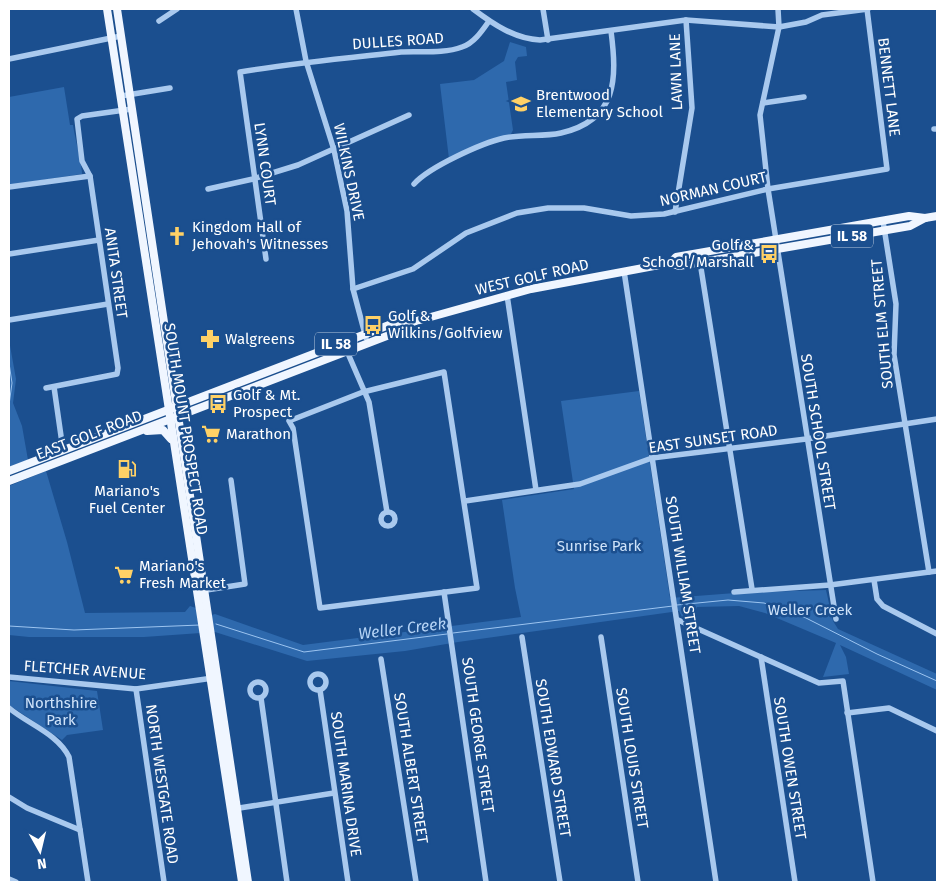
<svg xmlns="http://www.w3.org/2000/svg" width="946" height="891" viewBox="0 0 946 891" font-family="'Fira Sans',sans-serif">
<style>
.green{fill:#2e69ad}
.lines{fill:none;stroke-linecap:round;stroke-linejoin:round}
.stream{stroke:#9cc4f0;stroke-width:1}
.minor{stroke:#a9c9ee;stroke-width:5.5}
.major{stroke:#f0f6ff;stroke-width:8}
.labels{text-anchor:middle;stroke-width:5;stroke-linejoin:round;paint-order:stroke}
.shield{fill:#1b4f8f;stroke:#bbcadd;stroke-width:1}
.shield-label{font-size:14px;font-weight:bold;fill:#fff}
.street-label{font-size:15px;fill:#fff;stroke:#1b4f8f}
.poi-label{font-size:15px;fill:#fff;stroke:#1b4f8f;text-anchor:start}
.park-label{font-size:15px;fill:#cfe3fa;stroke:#1b4f8f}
.water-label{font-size:16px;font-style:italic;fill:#b5d3f5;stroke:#1b4f8f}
</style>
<rect width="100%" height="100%" fill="#1b4f8f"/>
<!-- green -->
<g class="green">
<path d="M 510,42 L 526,47 L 527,56 L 518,57 L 515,62 L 517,80 L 506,82 L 513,130 L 511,134 L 449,159 L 440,84 L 474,80 L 504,61 Z"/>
<path d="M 64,87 L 70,125 L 73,125 C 74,133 83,170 82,174 L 9,185 L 9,97 Z"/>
<path d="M 9,340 L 16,379 L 13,403 L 22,426 L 28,460 L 9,467 Z"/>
<path d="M 639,391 L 670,598 L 735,593 L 826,590 L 833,621 L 838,629 L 937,674 L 937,690 L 840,645 L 846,657 L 849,674 L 823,677 L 836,643 L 765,613 L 739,606 L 697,607 L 692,622 L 682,617 L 679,611 L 458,642 L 405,651 L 307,661 L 215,632 L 144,637 L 29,637 L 9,635 L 9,486 L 46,471 L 67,542 L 85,613 L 185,612 L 190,606 L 196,608 L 198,619 L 215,614 L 303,645 L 521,617 L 515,588 L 502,500 L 574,489 L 561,401 Z"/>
<path d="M 9,681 L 97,691 L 103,730 L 67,735 L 62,740 L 9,705 Z"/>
</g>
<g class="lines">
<!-- stream -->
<g class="stream">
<path d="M 9,363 L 12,383 L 9,405"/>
<path d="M 677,605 L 728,600 L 764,603 L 804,617 L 877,654 L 937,681"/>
<path d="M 216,624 L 304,652 L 447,634"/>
<path d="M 9,626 L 74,630 L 200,625"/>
<path d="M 453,633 L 673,606"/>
</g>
<!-- minor -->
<g class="minor">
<path d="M 296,9 L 306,61 L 334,150 L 347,211 L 353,289 L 366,338"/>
<path d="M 473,9 C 493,24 515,39 540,40 L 686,20 L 779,27 L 806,22 L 822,15 L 868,9"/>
<path d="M 543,9 L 548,40"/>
<path d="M 778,9 L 779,27 L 760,115 L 768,189 L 836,619"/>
<path d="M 159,21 L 177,9"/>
<path d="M 9,59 L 121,36"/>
<path d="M 121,96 L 170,88"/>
<path d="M 763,103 L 804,97"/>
<path d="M 934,129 L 937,129"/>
<path d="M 414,184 C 429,167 482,143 504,138 C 523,134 543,137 561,133 C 618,120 617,78 611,31"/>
<path d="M 9,187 L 90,176"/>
<path d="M 208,189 L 253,179 L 298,165 L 409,115"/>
<path d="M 675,212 L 692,108 L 686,20"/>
<path d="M 883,221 L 896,304 L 894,355 L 929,572"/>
<path d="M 9,254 L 99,240"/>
<path d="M 266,259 L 240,72 C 293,63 347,58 401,52 C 420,51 444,54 462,47 C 474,43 482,31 489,21"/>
<path d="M 700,262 L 752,589"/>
<path d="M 624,271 L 716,882"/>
<path d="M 353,289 L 413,269 L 466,233 L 517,213 L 548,208 L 584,208 L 631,216 L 664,214 L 768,189 L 887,169 L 867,9"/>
<path d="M 507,295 L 536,490"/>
<path d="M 9,320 L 108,304"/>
<path d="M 343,342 L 369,402 L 387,512"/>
<path d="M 444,372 L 477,588 L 320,608 L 293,428 L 289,421 L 363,392 Z"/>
<path d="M 54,387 L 63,450"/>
<path d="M 46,388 L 117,374 L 118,368 L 90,176 L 82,161 L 77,119 L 82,116 L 132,109"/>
<path d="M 465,501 L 580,484 L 652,458 L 806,439 L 937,419"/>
<circle cx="388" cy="519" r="7"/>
<path d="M 874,580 L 877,599 L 883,606 L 937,634"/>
<path d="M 200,591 L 245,584 L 231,480"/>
<path d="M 444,592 L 486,882"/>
<path d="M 734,592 L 830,585 L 937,571"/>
<path d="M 678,620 L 819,683 L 843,681 L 873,882"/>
<path d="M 522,637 L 560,882"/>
<path d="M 601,637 L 638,882"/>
<path d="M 761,657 L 795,882"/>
<path d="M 381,659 L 416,882"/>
<circle cx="318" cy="682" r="8"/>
<path d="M 9,677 L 136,689 L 213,678"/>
<circle cx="258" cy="690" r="8"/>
<path d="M 136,689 L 164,882"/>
<path d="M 320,690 L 348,882"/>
<path d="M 261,698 L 287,882"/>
<path d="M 9,708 C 28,724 58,734 69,757 L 88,882"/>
<path d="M 847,713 L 889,708 L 937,731"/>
<path d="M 9,797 L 27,808 L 80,830"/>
<path d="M 233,809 L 334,793"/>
<path d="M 9,879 L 16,882"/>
</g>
<!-- major -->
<g class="major">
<path d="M 107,9 L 242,882"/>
<path d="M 117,9 L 248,882"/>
<path d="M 670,263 L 676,257 L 909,216 L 925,218"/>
<path d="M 147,431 L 163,430 L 171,439"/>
<path d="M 9,471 L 389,325 L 402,325 L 531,289 L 670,263 L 679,266 L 910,226 L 925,218 L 937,216"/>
<path d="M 9,481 L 392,334 L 402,325"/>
</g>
</g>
<!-- icons -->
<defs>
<g id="school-bare" transform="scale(1.5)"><path d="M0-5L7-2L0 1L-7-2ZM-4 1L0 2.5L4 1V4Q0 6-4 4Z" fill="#ffd166" stroke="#1b4f8f" stroke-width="2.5" paint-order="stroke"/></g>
<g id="church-bare" transform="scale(1.5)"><path d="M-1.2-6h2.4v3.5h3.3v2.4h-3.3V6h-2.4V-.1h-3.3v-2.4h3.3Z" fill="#ffd166" stroke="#1b4f8f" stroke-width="2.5" paint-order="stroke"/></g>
<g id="bus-bare" transform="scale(1.5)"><path d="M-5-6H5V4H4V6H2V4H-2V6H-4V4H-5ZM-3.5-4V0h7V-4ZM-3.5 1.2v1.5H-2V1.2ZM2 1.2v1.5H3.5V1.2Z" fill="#ffd166" stroke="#1b4f8f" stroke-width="2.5" paint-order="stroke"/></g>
<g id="pharmacy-bare" transform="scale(1.5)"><path d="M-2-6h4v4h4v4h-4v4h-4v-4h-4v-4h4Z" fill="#ffd166" stroke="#1b4f8f" stroke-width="2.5" paint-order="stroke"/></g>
<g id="supermarket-bare" transform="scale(1.5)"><path d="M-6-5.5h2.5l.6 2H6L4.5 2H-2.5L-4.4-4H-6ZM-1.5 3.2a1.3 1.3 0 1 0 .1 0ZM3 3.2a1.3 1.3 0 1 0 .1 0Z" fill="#ffd166" stroke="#1b4f8f" stroke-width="2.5" paint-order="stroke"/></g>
<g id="fuel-bare" transform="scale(1.5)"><path d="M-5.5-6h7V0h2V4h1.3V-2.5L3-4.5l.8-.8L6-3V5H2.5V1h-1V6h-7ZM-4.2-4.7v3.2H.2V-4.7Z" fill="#ffd166" stroke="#1b4f8f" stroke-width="2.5" paint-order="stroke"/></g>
</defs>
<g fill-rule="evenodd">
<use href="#school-bare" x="521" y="104"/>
<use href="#church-bare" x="177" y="236"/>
<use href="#bus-bare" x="769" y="254"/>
<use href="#bus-bare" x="373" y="325"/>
<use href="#pharmacy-bare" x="210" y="339"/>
<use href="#bus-bare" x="218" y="404"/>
<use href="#supermarket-bare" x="211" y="434"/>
<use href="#fuel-bare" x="127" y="469"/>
<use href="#supermarket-bare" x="124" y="575"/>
</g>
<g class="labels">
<!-- shield labels -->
<g class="shield">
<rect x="831" y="224.5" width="42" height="23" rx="4"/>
<rect x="315" y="332.5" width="42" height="23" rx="4"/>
</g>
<g class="shield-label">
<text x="852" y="241">IL 58</text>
<text x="336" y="349">IL 58</text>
</g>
<!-- street labels -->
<g class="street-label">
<text transform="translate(398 41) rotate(-4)" y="5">DULLES ROAD</text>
<text transform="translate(676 72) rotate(-92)" y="5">LAWN LANE</text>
<text transform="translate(889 87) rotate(83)" y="5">BENNETT LANE</text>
<text transform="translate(265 164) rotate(82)" y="5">LYNN COURT</text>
<text transform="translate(349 172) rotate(78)" y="5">WILKINS DRIVE</text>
<text transform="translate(713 189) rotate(-13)" y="5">NORMAN COURT</text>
<text transform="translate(116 273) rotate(82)" y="5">ANITA STREET</text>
<text transform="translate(532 277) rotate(-13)" y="5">WEST GOLF ROAD</text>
<text transform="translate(882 324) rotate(-95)" y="5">SOUTH ELM STREET</text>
<text transform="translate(186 429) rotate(81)" y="5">SOUTH MOUNT PROSPECT ROAD</text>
<text transform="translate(818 432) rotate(81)" y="5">SOUTH SCHOOL STREET</text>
<text transform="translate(89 435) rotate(-21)" y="5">EAST GOLF ROAD</text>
<text transform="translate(713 439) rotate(-8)" y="5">EAST SUNSET ROAD</text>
<text transform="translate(683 575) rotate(81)" y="5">SOUTH WILLIAM STREET</text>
<text transform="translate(85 670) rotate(4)" y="5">FLETCHER AVENUE</text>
<text transform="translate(478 735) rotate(82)" y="5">SOUTH GEORGE STREET</text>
<text transform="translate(553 758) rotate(81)" y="5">SOUTH EDWARD STREET</text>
<text transform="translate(632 758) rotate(81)" y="5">SOUTH LOUIS STREET</text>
<text transform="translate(411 768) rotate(81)" y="5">SOUTH ALBERT STREET</text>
<text transform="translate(790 768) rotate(81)" y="5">SOUTH OWEN STREET</text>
<text transform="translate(162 784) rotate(82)" y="5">NORTH WESTGATE ROAD</text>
<text transform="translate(346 784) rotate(82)" y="5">SOUTH MARINA DRIVE</text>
</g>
<!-- poi labels -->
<g class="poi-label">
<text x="536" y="100">Brentwood<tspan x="536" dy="17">Elementary School</tspan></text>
<text x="192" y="232">Kingdom Hall of<tspan x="192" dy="17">Jehovah's Witnesses</tspan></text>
<text x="754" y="250" text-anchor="end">Golf &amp;<tspan x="754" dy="17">School/Marshall</tspan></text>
<text x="388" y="321">Golf &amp;<tspan x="388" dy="17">Wilkins/Golfview</tspan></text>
<text x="225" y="344">Walgreens</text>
<text x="233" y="400">Golf &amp; Mt.<tspan x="233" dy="17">Prospect</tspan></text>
<text x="226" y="439">Marathon</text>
<text x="127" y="496" text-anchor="middle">Mariano's<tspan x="127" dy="17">Fuel Center</tspan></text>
<text x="139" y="571">Mariano's<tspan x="139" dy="17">Fresh Market</tspan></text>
</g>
<!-- park labels -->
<g class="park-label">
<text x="599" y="551">Sunrise Park</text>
<text x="810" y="615">Weller Creek</text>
<text x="61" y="708">Northshire<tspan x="61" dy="17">Park</tspan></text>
</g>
<!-- water labels -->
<g class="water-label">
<text transform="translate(402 628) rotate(-7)" y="6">Weller Creek</text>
</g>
</g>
<!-- border -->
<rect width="946" height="891" fill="none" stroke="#ffffff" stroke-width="20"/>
<!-- north arrow -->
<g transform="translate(40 851) rotate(172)" stroke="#1b4f8f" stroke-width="4" paint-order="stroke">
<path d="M0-4L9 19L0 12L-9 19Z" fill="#ffffff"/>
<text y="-8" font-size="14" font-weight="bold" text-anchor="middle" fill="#ffffff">N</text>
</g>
</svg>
